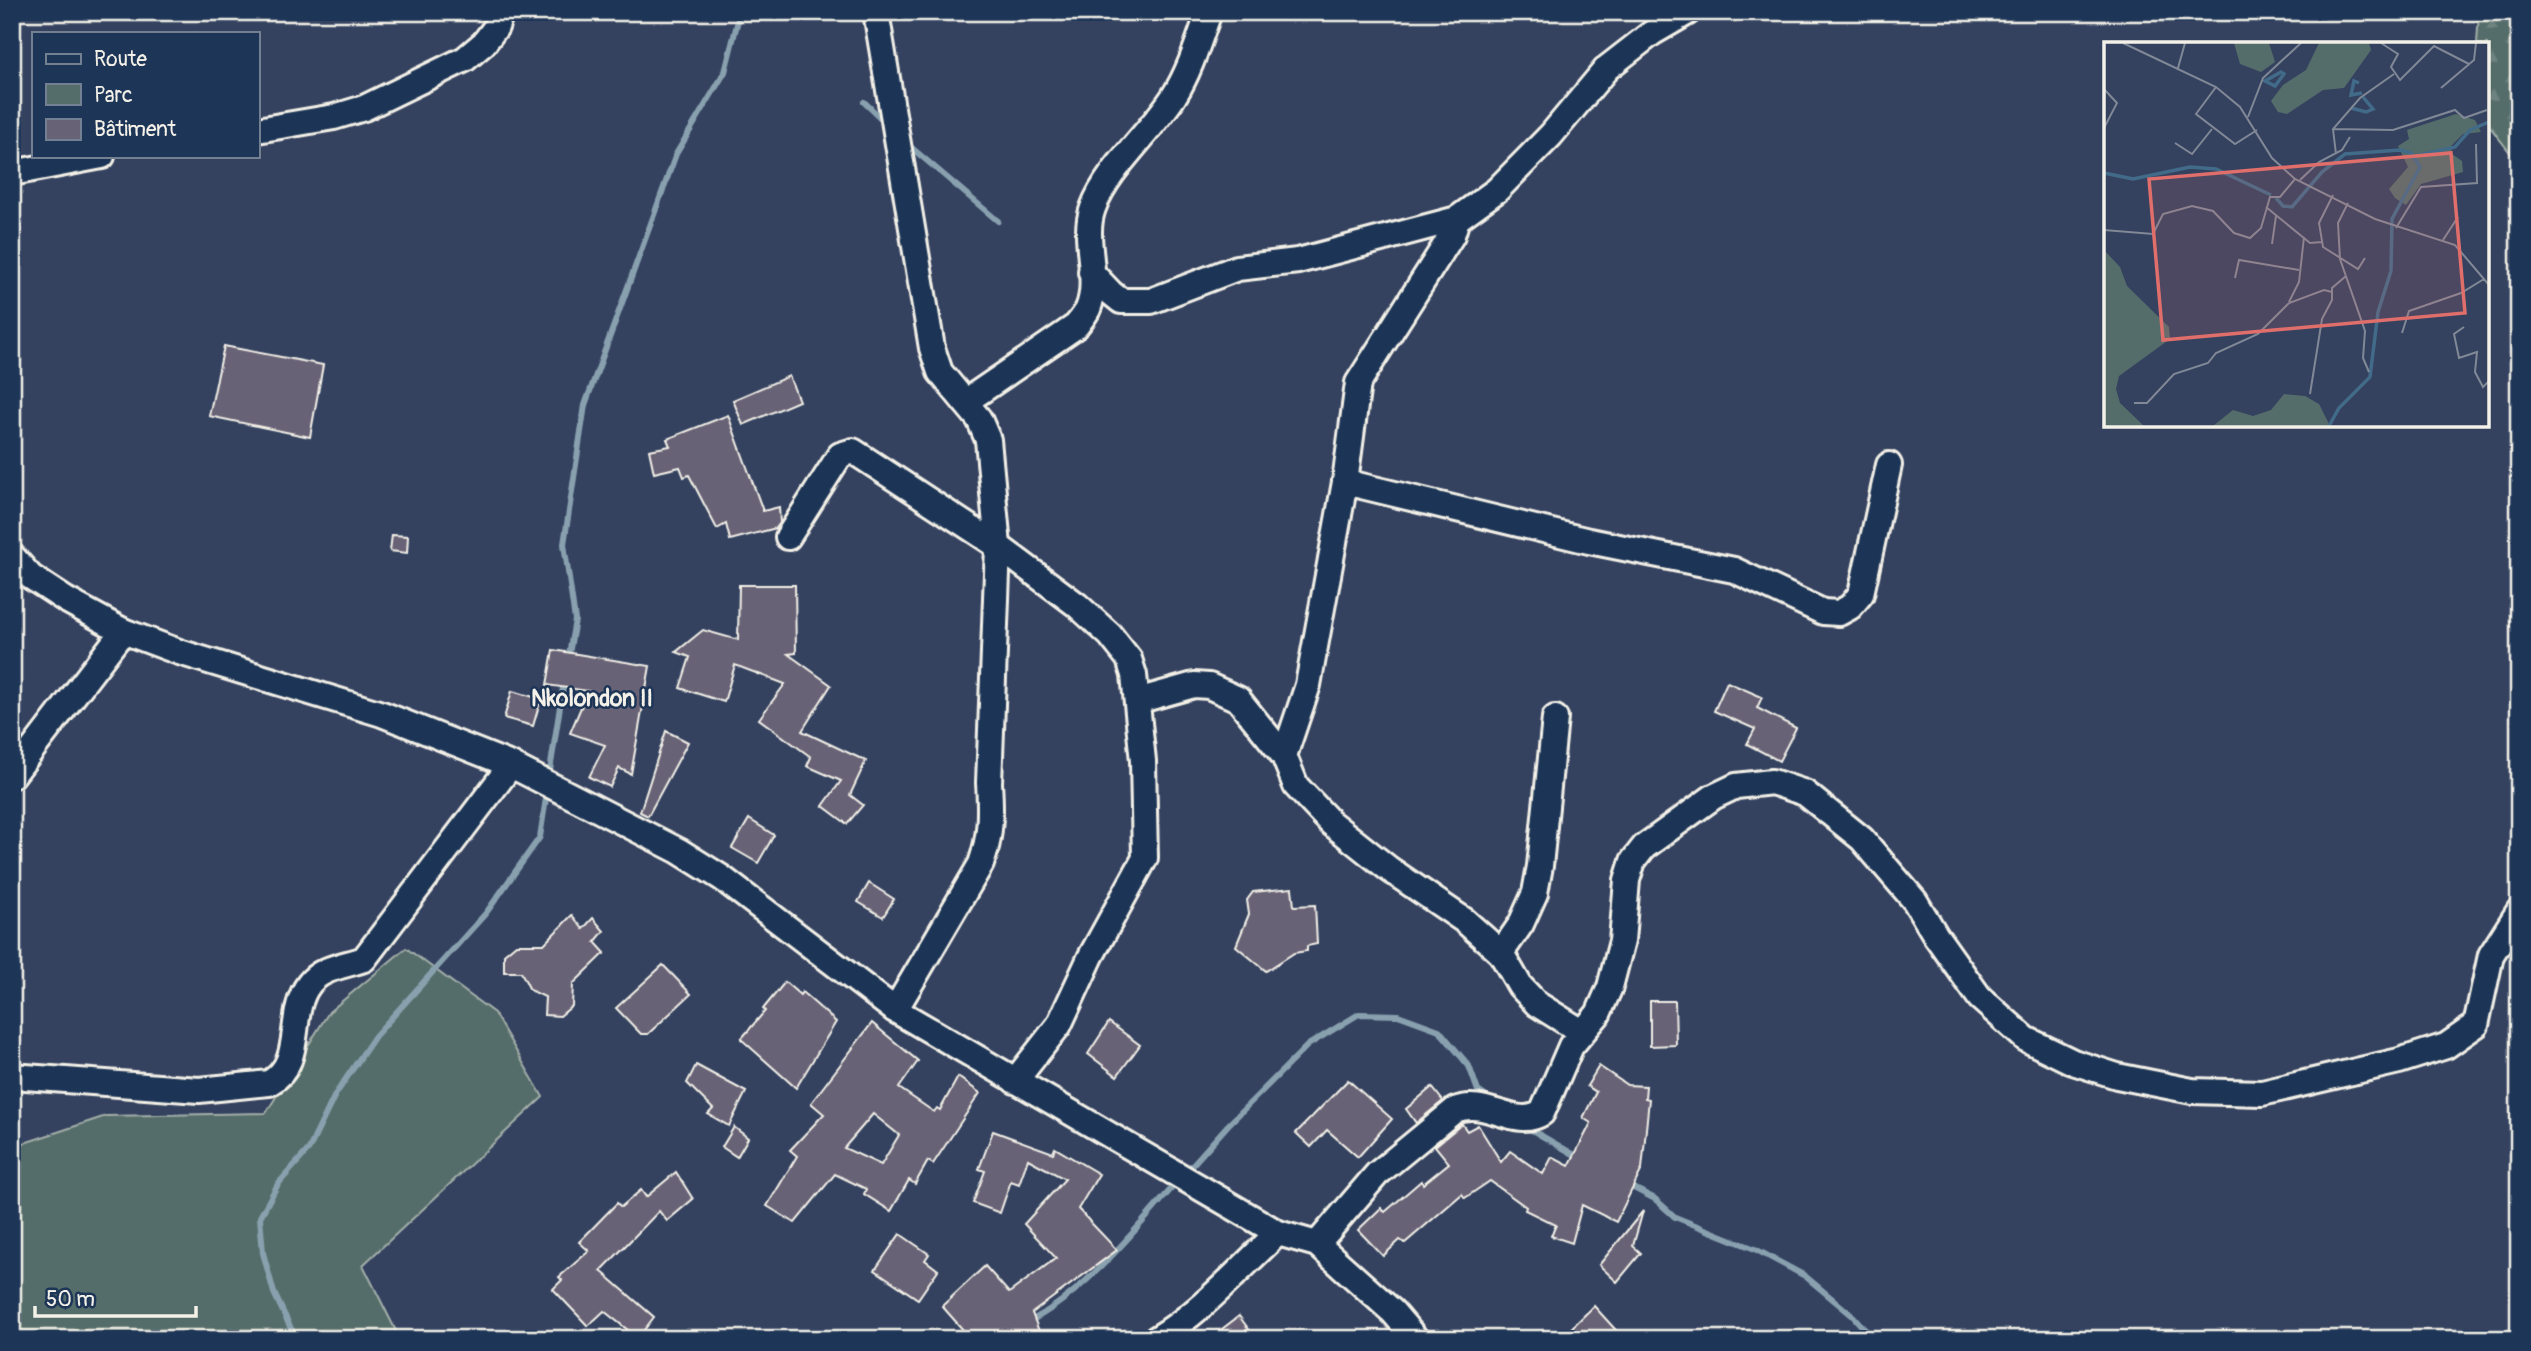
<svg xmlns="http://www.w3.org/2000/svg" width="2531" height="1351" viewBox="0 0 2531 1351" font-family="Pangolin,sans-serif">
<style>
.green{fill:#556d6a;stroke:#a4afa9;stroke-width:2}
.forest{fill:url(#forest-firs);stroke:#a4afa9;stroke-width:2}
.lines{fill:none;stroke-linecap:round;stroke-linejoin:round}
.stream{stroke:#89a1af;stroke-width:6}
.building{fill:#686276;stroke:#f4f1e8;stroke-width:2;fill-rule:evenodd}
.minor-casing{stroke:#f4f1e8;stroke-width:30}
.minor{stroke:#1d3557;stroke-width:24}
.labels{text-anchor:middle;stroke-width:5;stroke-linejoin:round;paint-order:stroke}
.quarter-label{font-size:23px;font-weight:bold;fill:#f4f1e8;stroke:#1d3557}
.inset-river{fill:none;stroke:#426b89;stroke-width:3.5}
.inset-road{fill:none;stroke:#818896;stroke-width:2}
.view{fill:#e06e6b;fill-opacity:0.15;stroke:#e06e6b;stroke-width:3.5}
.inset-edge{fill:none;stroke:#f4f1e8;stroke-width:3.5}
</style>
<defs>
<pattern id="forest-firs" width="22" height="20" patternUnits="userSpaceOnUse" patternTransform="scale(1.75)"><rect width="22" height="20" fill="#556d6a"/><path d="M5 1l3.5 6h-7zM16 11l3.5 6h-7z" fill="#6e827f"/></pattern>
</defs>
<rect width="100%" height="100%" fill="#344260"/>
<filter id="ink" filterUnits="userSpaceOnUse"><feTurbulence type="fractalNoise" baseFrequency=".0143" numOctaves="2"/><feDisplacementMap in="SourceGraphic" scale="14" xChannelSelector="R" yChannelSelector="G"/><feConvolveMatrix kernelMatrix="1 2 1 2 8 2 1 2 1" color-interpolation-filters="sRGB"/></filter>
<g filter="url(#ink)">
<!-- green -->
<path class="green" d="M 406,948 L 494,1013 L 543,1097 L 363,1265 L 400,1339 L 12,1339 L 12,1147 L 106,1116 L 266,1113 L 329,1012 Z"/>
<!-- forest -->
<path class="forest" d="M 2479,12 L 2519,12 L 2519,164 L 2487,123 L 2487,44 L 2477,44 Z"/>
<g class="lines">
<!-- stream -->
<g class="stream">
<path d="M 864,102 L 886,123"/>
<path d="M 906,143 L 998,221"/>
<path d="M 568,660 L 575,620 L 564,544 L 585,405 L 676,154 L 725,72 L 740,12"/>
<path d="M 549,777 L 564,681"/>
<path d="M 1523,1125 L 1580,1158"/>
<path d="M 1186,1172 L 1228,1125 L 1308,1045 L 1359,1014 L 1398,1015 L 1439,1030 L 1469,1066 L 1478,1091 L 1492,1101"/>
<path d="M 1626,1184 L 1655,1199 L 1675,1217 L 1755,1249 L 1805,1276 L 1853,1316 L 1873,1339"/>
<path d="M 1027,1323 C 1087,1292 1134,1231 1179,1180"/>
<path d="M 296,1339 L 274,1293 L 263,1253 L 260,1217 L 278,1184 L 309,1149 L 335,1095 L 375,1036 L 486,913 L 540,837 L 547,792"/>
</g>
</g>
<!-- building -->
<g class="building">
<path d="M 224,346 L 323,365 L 310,437 L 209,416 Z"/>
<path d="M 789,376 L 799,401 L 743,425 L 733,400 Z"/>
<path d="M 728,415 L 763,511 L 779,507 L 780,523 L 776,528 L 730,540 L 726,524 L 717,529 L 689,475 L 684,477 L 680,467 L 654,473 L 649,450 L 670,446 L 667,439 Z"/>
<path d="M 392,535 L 408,536 L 407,553 L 390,551 Z"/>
<path d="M 739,585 L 795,585 L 796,653 L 788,654 L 831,685 L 802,731 L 866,761 L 850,795 L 863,805 L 847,824 L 823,806 L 841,781 L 807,766 L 811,757 L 759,719 L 785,684 L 735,665 L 724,702 L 680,688 L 690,657 L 676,652 L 703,630 L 738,640 Z"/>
<path d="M 553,650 L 650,666 L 631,774 L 619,768 L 610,787 L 589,777 L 605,745 L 570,733 L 588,691 L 547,685 Z"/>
<path d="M 1727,682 L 1762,697 L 1757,708 L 1796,728 L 1779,761 L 1747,744 L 1755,729 L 1714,711 Z"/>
<path d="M 512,691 L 541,699 L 533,726 L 504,718 Z"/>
<path d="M 666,731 L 688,742 L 648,816 L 640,812 Z"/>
<path d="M 749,819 L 774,835 L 758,863 L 732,848 Z"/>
<path d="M 869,883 L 894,899 L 883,917 L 858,902 Z"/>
<path d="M 1292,888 L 1294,906 L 1315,905 L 1317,944 L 1307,946 L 1307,951 L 1294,953 L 1266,971 L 1236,946 L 1249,914 L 1247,900 L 1253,892 Z"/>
<path d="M 572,915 L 583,929 L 593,918 L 604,931 L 595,942 L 605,953 L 573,984 L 572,1006 L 560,1016 L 544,1015 L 545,997 L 530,990 L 521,972 L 504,972 L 504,954 L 516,944 L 544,944 Z"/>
<path d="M 663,965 L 691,994 L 648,1034 L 641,1034 L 616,1008 Z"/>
<path d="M 785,982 L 800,995 L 802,992 L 836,1022 L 796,1088 L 741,1039 L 765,1011 L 763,1009 Z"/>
<path d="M 1650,1001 L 1675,1001 L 1676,1045 L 1650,1046 Z"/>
<path d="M 1109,1022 L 1140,1045 L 1117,1076 L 1088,1054 Z"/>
<path d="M 872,1023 L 918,1061 L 899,1088 L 934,1112 L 937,1108 L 940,1110 L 958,1077 L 980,1093 L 933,1164 L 928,1161 L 915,1184 L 909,1180 L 891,1211 L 864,1194 L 866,1189 L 835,1174 L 795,1223 L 767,1206 L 797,1156 L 790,1150 L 824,1114 L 811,1103 ZM 873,1114 L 899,1135 L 881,1165 L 844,1148 Z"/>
<path d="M 696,1065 L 746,1092 L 729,1126 L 708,1114 L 713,1109 L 687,1083 Z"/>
<path d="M 1599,1066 L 1627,1085 L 1646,1086 L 1645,1098 L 1649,1099 L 1642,1169 L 1616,1222 L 1582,1205 L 1572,1243 L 1551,1236 L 1556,1225 L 1525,1210 L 1526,1207 L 1490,1181 L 1465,1198 L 1462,1194 L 1405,1243 L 1400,1240 L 1383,1256 L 1358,1230 L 1381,1208 L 1385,1212 L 1421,1181 L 1423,1184 L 1449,1163 L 1435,1146 L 1462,1124 L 1467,1131 L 1478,1125 L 1501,1162 L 1510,1151 L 1543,1174 L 1552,1157 L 1569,1166 L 1591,1123 L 1583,1118 L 1596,1092 L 1587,1086 Z"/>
<path d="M 1348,1080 L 1392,1119 L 1358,1157 L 1327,1130 L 1311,1147 L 1296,1133 Z"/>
<path d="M 1432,1087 L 1443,1101 L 1416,1123 L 1406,1109 Z"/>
<path d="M 734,1127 L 748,1138 L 737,1157 L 722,1147 Z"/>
<path d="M 993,1131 L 1053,1153 L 1055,1148 L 1099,1174 L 1078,1209 L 1117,1250 L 1032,1313 L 1042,1339 L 971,1339 L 942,1306 L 985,1266 L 1009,1293 L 1056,1258 L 1024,1224 L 1065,1179 L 1028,1159 L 1019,1184 L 1011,1181 L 1000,1213 L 973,1203 L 985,1171 L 979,1169 Z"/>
<path d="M 676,1172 L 693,1199 L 667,1221 L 659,1211 L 601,1271 L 654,1317 L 638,1338 L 604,1311 L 588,1326 L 553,1289 L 562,1280 L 559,1277 L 589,1251 L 579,1242 L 617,1203 L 621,1207 L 641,1190 L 646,1197 Z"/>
<path d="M 1643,1211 L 1633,1246 L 1641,1253 L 1617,1282 L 1599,1265 Z"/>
<path d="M 900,1234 L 929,1254 L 925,1260 L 938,1270 L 918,1299 L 875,1270 Z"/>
<path d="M 1594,1306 L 1624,1339 L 1560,1339 Z"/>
<path d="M 1239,1316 L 1256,1339 L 1209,1339 Z"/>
</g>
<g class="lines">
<!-- minor casing -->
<g class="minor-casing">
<g id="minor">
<path d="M 876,12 L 932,348 L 940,372 L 979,419 L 988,440 L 998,546 L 989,783 C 991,813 991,836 981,864 L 895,1010"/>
<path d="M 257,130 L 334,117 L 364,108 L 465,59 L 484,43 L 496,27 L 501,12"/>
<path d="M 12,173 L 102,156"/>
<path d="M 1091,272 L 1111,293 L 1121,301 L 1151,301 L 1237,268 L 1298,261 L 1457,219 L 1497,190 L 1551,135 L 1607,68 L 1652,33 L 1688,12"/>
<path d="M 965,402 L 1076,326 C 1080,321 1085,315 1088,309 C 1101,277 1081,240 1093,208 C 1107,169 1151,132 1174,96 C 1190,71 1199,40 1209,12"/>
<path d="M 1345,482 L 1589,541 L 1734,570 L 1823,612 L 1839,613 L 1850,607 L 1861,594 L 1889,465"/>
<path d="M 788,537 L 840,455 L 853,451 L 998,546 L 1077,605 L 1110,635 L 1129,659 L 1134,675 L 1143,761 L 1145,858 L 1091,956 L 1059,1025 L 1015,1081"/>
<path d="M 12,556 L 31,577 L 66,600 L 123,631 L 179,652 L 382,714 L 511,765 L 679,851 L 722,878 L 895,1010 L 1278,1233 L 1317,1244 L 1393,1312 L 1416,1339"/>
<path d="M 1137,701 L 1194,685 L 1209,686 L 1238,699 L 1284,756 L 1296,786 L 1331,823 L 1389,869 L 1465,921 L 1501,953 L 1520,986 L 1537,1004 L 1582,1032"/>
<path d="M 1284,756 L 1308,685 L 1345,482 L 1358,383 L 1452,235 L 1457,219"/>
<path d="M 12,776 L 123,631"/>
<path d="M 1501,953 L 1521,924 L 1535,893 L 1540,866 L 1555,718"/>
<path d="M 12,1076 L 199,1090 L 269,1083 C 306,1063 286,1014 309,984 C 322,967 345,966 364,959 L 511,765"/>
<path d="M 1317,1244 L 1377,1174 L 1455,1110 C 1486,1097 1515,1130 1542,1113 L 1571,1046 L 1598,1014 L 1610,987 L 1622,941 L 1627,880 L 1633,861 L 1644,847 L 1713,797 L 1736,786 L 1772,782 L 1805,793 L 1862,839 L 1915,901 L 1936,936 L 1980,998 L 2026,1039 L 2073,1062 L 2117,1076 L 2192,1091 L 2262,1093 L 2399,1061 L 2446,1046 L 2476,1025 L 2491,955 L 2519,911"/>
<path d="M 1156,1339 C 1202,1312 1239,1269 1278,1233"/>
</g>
</g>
<!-- minor -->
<use href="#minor" class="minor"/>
</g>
</g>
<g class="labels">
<!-- quarter labels -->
<g class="quarter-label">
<text x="592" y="706">Nkolondon II</text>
</g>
</g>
<!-- overview -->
<g transform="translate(2104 42)">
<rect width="385" height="385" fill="#344260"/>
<path d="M 352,72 L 371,78 L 377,90 L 359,92 L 347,104 L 348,112 L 358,119 L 359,130 L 317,142 L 302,163 L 291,156 L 285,147 L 304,125 L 294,104 L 305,97 L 303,88 Z" fill="#556d6a"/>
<path d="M 130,1 L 165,1 L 171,20 L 157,30 L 136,22 ZM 215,1 L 265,1 L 267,8 L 240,46 L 219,48 L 183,72 L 174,70 L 167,59 L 179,43 L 202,28 ZM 0,208 L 16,225 L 23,244 L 65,285 L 66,297 L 15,334 L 12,347 L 16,361 L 40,384 L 0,384 ZM 180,352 L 201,354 L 215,362 L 226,384 L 109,384 L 129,368 L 149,374 L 167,368 Z" fill="#556d6a"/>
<path class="inset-river" d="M 177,30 L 180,32 L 171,44 L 161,39 ZM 255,41 L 250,39 L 247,53 L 258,51M 247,66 L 262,70 L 269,67 L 259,55M 311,114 L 351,105 L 366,88 L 385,80M 0,131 L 29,137 L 86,125 L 112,127 L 167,153M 172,156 L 179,164 L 188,165 L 218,130 L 241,112 L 296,108 L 307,111 L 316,125 L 288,177 L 287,229 L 274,270 L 266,335 L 235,366 L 225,384"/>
<path class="inset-road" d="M 19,1 L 112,45 L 136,65 L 168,116 L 191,137 L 271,177 L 351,203 L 385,243M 277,1 L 294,12 L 287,25 L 296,38 L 330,4 L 365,22M 74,26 L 81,1M 112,45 L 92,72 L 131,102 L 153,88M 337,46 L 370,18 L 372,1M 0,47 L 13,61 L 0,86M 144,75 L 159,36 L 197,1M 229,87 L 289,88 L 351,68 L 360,76 L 383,68M 71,101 L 88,112 L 108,87M 232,112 L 229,87 L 256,56 L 290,32M 196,138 L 215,120 L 238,108 L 246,95M 229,153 L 215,181 L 219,205 L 254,227 L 261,216M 244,161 L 234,181 L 236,217 L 261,289 L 259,316 L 265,330M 162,165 L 206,201 L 218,200M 292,186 L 317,145 L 373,141 L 372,102M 0,188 L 49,192 L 59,172 L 88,164 L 109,169 L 130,191 L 146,196 L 157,186 L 166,155 L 176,155 L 191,137M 339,198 L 354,175M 168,202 L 172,174M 131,236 L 135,218 L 195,228M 185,260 L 195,240 L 200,195M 360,285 L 350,292 L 355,316 L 373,310 L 371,330 L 379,345 L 385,339M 298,291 L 305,269 L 357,251 L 380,237M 206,352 L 218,277 L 228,258 L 228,246 L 242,234M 30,361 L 43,361 L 70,332 L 104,321 L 112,311 L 154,292 L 185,261 L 220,248 L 228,250"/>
<path class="view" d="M 347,111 L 361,271 L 59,298 L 45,137 Z"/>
<rect width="385" height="385" class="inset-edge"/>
</g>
<!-- margin -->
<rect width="2531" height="1351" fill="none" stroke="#1d3557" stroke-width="42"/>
<rect x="21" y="21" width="2489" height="1309" fill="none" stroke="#f4f1e8" stroke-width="2.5" filter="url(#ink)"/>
<!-- legend -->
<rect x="32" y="32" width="228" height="126" fill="#1d3557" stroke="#738091" stroke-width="2"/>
<rect x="46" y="54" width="35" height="10" fill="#1d3557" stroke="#738091" stroke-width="2"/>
<text x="94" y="66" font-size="21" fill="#f4f1e8">Route</text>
<rect x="46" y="84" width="35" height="21" fill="#556d6a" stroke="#738091" stroke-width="2"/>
<text x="94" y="102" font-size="21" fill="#f4f1e8">Parc</text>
<rect x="46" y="119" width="35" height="21" fill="#686276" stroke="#738091" stroke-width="2"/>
<text x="94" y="136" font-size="21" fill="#f4f1e8">Bâtiment</text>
<!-- scale -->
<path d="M35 1306v10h161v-10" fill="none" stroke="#f4f1e8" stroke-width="3.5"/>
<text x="46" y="1306" font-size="21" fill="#f4f1e8" stroke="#1d3557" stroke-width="5" paint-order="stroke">50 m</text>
</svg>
